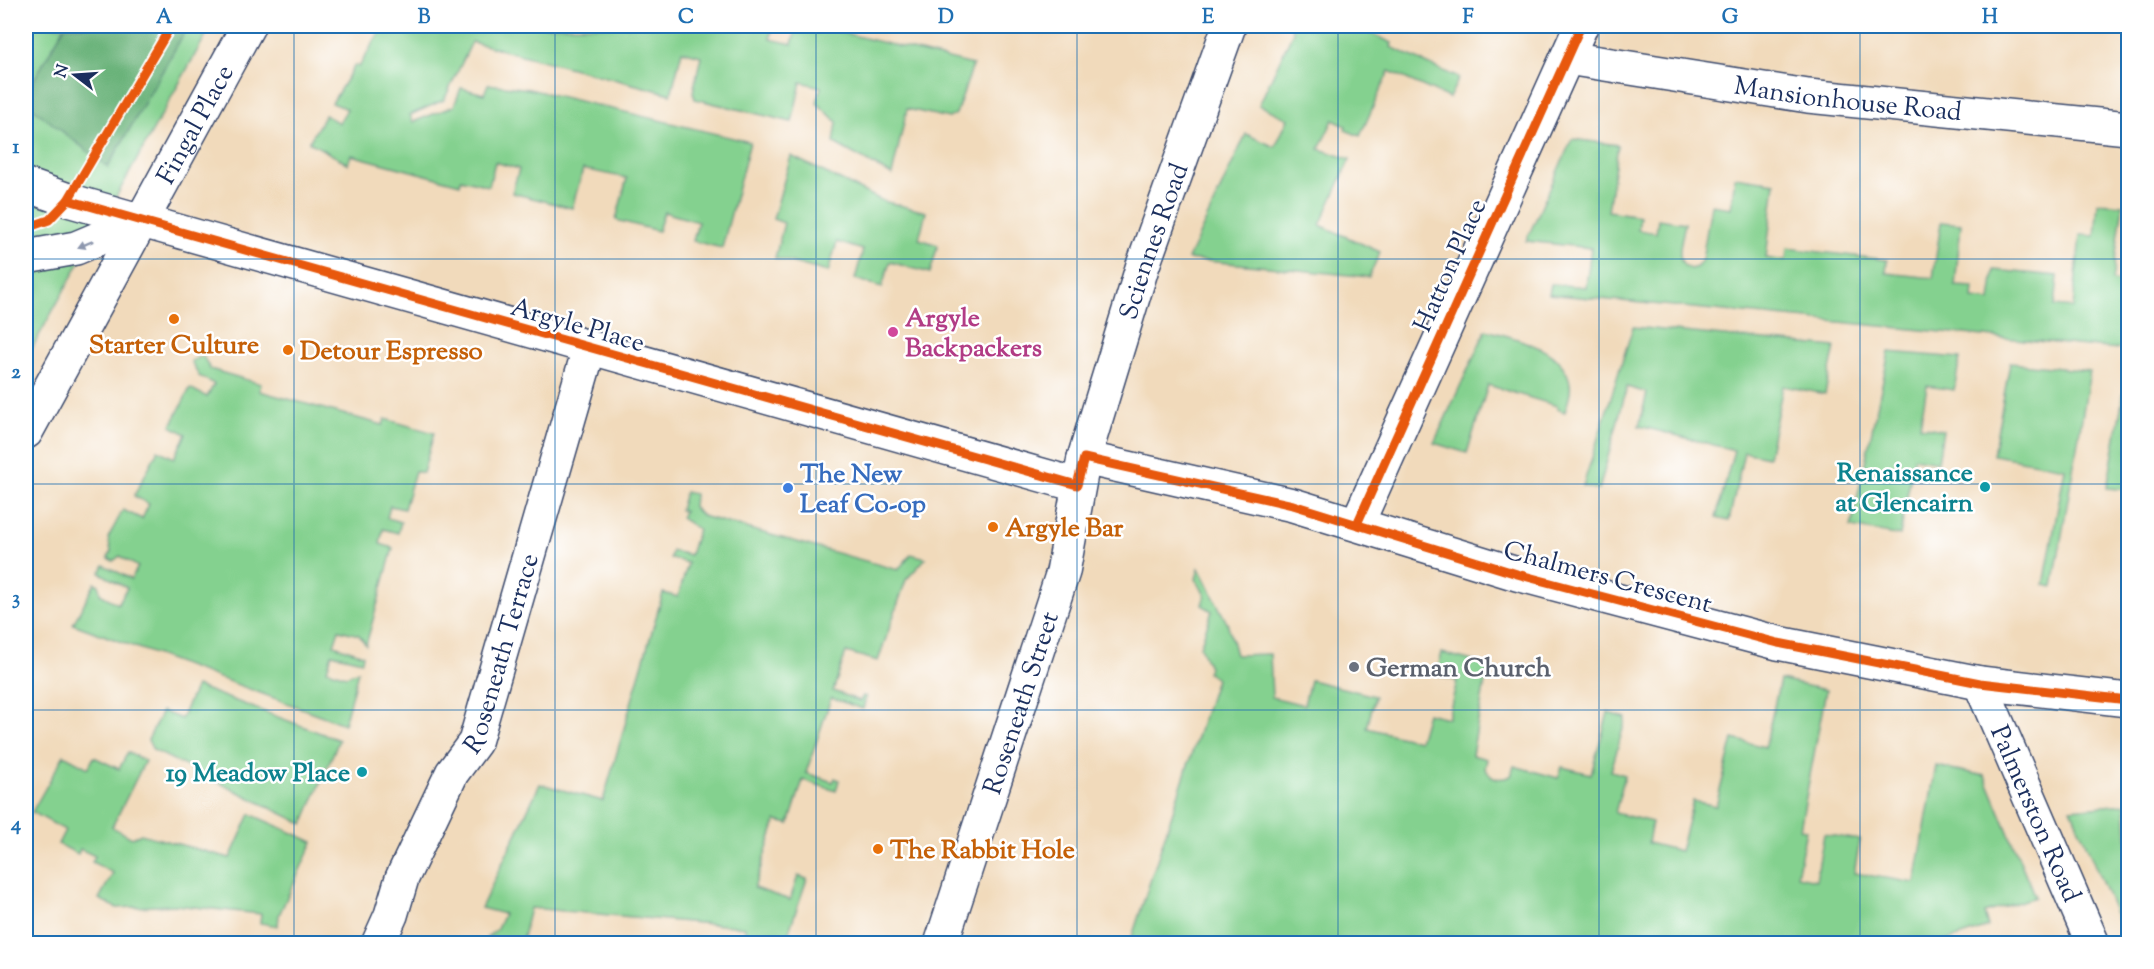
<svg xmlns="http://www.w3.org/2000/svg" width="2154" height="969" viewBox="0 0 2154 969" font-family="'Sorts Mill Goudy',serif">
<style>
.green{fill:#84d18f;stroke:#508076;stroke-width:1.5}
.forest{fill:#6bb37a;stroke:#43716c;stroke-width:1.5}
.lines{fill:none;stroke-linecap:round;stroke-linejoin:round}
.minor-casing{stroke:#3b496c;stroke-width:36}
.minor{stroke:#fff;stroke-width:33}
.cycleway-casing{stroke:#fff;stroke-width:13}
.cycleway{stroke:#e8590c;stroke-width:9}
.oneway{fill:#8d97ae}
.grid{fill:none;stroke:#1f6fb2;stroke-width:1.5;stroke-opacity:0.55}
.food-dot{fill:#e8710a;stroke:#fff;stroke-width:2}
.hotel-dot{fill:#d1479c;stroke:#fff;stroke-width:2}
.culture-dot{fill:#0f9aa8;stroke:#fff;stroke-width:2}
.shop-dot{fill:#3f7fe0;stroke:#fff;stroke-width:2}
.worship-dot{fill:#6b7280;stroke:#fff;stroke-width:2}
.labels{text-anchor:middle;stroke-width:5;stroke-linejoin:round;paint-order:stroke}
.street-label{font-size:26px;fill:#1b2f5e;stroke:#fff}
.hotel-label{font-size:26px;font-weight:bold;fill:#b23c85;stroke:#fff;text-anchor:start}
.food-label{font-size:26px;font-weight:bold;fill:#c56008;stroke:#fff;text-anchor:start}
.culture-label{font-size:26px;font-weight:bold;fill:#0d838f;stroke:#fff;text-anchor:end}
.shop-label{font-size:26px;font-weight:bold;fill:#366cbe;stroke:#fff;text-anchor:start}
.worship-label{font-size:26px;font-weight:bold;fill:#5b616d;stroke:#fff;text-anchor:start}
.neatline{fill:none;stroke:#1f6fb2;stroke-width:2}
.grid-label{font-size:20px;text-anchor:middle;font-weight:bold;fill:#1f6fb2}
</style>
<rect width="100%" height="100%" fill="#fff"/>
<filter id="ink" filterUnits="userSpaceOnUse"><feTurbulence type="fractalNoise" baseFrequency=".0167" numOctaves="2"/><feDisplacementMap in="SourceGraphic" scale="12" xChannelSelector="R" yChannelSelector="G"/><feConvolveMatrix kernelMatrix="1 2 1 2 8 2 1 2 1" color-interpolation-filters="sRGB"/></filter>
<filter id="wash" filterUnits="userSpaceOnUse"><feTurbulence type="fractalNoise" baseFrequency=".008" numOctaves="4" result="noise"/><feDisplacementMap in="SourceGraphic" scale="24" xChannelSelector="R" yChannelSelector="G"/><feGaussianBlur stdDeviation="1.35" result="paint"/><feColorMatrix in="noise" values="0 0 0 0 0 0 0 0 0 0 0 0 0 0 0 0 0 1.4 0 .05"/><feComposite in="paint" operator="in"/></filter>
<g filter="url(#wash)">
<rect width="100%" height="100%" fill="#f1dabb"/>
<!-- green -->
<g class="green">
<path d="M 26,26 L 211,26 L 26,359 Z"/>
<path d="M 383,26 L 773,26 L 770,39 L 792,44 L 797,26 L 816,26 L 973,65 L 956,114 L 949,118 L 907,109 L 892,175 L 834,143 L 837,122 L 817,103 L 821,87 L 801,82 L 792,122 L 695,99 L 693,92 L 701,56 L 682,51 L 671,94 L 472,42 L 444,100 L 410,115 L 413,122 L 454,106 L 461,88 L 484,94 L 488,84 L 529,89 L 750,142 L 722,248 L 693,241 L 698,222 L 664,212 L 658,231 L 616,220 L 627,178 L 583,169 L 572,208 L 512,193 L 519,169 L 495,162 L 489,186 L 461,179 L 460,184 L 351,155 L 348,164 L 309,142 L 325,115 L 339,123 L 347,109 L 332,103 L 355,65 L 359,67 Z"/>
<path d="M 1291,26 L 1359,26 L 1359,28 L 1392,43 L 1391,47 L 1459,78 L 1449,98 L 1389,71 L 1360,136 L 1345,130 L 1346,126 L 1333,120 L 1319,149 L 1350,159 L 1320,225 L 1380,252 L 1369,277 L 1188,259 L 1246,134 L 1275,147 L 1288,119 L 1259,105 L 1293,32 Z"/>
<path d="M 1572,139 L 1618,145 L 1608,211 L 1640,216 L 1638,230 L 1656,233 L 1658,219 L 1685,223 C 1683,237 1672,263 1690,269 L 1697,267 L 1702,260 L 1711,205 L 1731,208 L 1735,177 L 1775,183 L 1766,258 L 1786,261 L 1787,248 L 1887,260 L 1886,273 L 1933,278 L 1941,222 L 1961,224 L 1955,286 L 1974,287 L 1973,299 L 1990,301 L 1994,270 L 2058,276 L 2055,306 L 2073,308 L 2080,235 L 2095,236 L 2098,203 L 2123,205 L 2112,281 L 2128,283 L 2128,350 L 1549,294 L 1551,284 L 1586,287 L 1591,248 L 1526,241 Z"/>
<path d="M 791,156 L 883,201 L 926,212 L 919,239 L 938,245 L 930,273 L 890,262 L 882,287 L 855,279 L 863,250 L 837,242 L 828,272 L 775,258 L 784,223 L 773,219 Z"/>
<path d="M 1633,327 L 1835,347 L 1825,394 L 1783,386 L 1768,457 L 1744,452 L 1729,521 L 1716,518 L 1734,450 L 1639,426 L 1647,393 L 1627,387 L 1599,490 L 1583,486 Z"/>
<path d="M 1486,330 C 1513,337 1566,349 1570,384 C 1572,393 1567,403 1565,412 L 1557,409 L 1557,406 L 1488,385 L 1467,453 L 1434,443 Z"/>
<path d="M 1889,352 L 1960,358 L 1954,390 L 1927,386 L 1920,426 L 1943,430 L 1938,462 L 1914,458 L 1900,536 L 1851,527 Z"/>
<path d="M 203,356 L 210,369 L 261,384 L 259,391 L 383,425 L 385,419 L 434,433 L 423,473 L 415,471 L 404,509 L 390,506 L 387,518 L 401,522 L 398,533 L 383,529 L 380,544 L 393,548 L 366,645 L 359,635 L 339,630 L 334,645 L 363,655 L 362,661 L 332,654 L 327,670 L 346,676 L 358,671 L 344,724 L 73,624 L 95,583 L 99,585 L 100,594 L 118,604 L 127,588 L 100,573 L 104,565 L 131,579 L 138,567 L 120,556 L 113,561 L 108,558 L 111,551 L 108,538 L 123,510 L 142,519 L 149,504 L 134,496 L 158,450 L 174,458 L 186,434 L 171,426 L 190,388 L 207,397 L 214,384 L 199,376 L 191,361 Z"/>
<path d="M 2010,363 L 2090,371 L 2053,587 L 2044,585 L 2065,468 L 1993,455 Z"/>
<path d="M 2127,374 L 2128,374 L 2128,490 L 2107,488 Z"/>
<path d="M 685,492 L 694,494 L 693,507 L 702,516 L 898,570 L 911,554 L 926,558 L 906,580 L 878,661 L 846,652 L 833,691 L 860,701 L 863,696 L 866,697 L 863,709 L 831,698 L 806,773 L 833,782 L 835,778 L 839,780 L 836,791 L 803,780 L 789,824 L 776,821 L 754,888 L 790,900 L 798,876 L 807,879 L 785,943 L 776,943 L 776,938 L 745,936 L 745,927 L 530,908 L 522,941 L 487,937 L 497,929 L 504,914 L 481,908 L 540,784 L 603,801 L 663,593 L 678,597 L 688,563 L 670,558 L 672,551 L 690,555 L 698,529 L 681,518 L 684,511 L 680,510 Z"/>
<path d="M 1199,568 L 1228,625 L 1236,655 L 1270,654 L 1272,697 L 1304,705 L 1310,680 L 1375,696 L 1367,728 L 1419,741 L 1427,713 L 1448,718 L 1457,681 L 1436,675 L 1442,653 L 1488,665 L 1472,755 L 1487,759 L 1485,769 C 1493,779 1499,781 1511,776 L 1514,766 L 1558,778 L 1562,767 L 1591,774 L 1608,713 L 1626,718 L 1611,771 L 1625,775 L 1615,813 L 1652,822 L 1648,843 L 1680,851 L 1693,801 L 1716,806 L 1733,739 L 1765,747 L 1780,680 L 1826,690 L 1800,829 L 1806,830 L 1797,876 L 1816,880 L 1824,834 L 1860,840 L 1854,873 L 1915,883 L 1936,766 L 1985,776 L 2035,897 L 1984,913 L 1988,927 L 1937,944 L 1130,943 L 1216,679 L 1207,672 L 1209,667 L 1200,647 L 1212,611 L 1202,605 L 1205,595 L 1196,579 Z"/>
<path d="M 196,686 L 339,740 L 303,824 L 153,750 L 148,740 L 162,711 L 181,719 Z"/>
<path d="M 128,752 L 145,761 L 112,827 L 132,838 L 141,834 L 230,858 L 250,814 L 313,842 L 279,915 L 278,926 L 260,923 L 261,914 L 175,905 L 117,908 L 99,899 L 113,873 L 92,862 L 95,856 L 80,849 L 78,854 L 58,844 L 65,830 L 32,812 L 64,755 L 88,768 L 94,757 L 119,769 Z"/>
<path d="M 2125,804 L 2128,851 L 2128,944 L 2071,809 Z"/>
</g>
<!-- forest -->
<path class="forest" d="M 65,26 L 188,26 L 108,167 L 26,103 L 26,93 Z"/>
</g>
<g filter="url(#ink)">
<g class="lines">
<!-- minor casing -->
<g class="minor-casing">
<g id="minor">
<path id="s1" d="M 1567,58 L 1808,96 L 2128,128"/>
<path d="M 26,185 L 68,200 L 1077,485"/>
<path d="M 26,257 L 76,248 L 140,221"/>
<path id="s2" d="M 26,432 L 248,26"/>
<path d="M 1084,458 L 1293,505 L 1517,574 L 1778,643 L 1980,683 L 2128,700"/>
<path d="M 1357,524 L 1581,26"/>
<path id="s3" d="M 1980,683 L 2093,944"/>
<path id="s4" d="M 378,944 L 391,915 L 402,878 L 452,773 L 475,742 L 589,349"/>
<path id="s5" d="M 941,944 L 1063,572 L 1084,458 L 1142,268 L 1229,26"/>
</g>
</g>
<!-- minor -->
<use href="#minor" class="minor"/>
<!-- cycleway casing -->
<g class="cycleway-casing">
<g id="cycleway">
<path d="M 68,200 L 1077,485 L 1084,458 L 1293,505 L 1517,574 L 1778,643 L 1980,683 L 2128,700"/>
<path d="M 26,228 L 49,220 L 68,200 L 171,26"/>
<path d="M 1357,524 L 1581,26"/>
</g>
</g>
<!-- cycleway -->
<use href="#cycleway" class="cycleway"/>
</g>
<!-- one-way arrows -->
<defs><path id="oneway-solid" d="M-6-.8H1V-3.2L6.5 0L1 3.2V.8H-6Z" transform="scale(1.5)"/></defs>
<use class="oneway" href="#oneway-solid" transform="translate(86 244) rotate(157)"/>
</g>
<!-- grid -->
<path class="grid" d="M 294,26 L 294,944M 555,26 L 555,944M 816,26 L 816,944M 1077,26 L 1077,944M 1338,26 L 1338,944M 1599,26 L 1599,944M 1860,26 L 1860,944M 26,259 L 2128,259M 26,484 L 2128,484M 26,710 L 2128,710"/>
<!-- markers -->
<g class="food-dot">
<circle cx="174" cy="319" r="6"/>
<circle cx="288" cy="350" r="6"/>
<circle cx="993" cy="527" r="6"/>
<circle cx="878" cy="849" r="6"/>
</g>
<circle class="hotel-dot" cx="893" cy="332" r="6"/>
<g class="culture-dot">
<circle cx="1985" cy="487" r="6"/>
<circle cx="362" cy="772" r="6"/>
</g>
<circle class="shop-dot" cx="788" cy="488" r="6"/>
<circle class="worship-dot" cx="1354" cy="667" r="6"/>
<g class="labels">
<!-- street labels -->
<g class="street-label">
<text dy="9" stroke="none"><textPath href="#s1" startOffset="284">Mansionhouse Road</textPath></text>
<text dy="9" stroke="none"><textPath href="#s2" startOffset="351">Fingal Place</textPath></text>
<text dy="9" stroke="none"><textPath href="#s5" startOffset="735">Sciennes Road</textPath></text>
<text transform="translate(1449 265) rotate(-66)" y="9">Hatton Place</text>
<text transform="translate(578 324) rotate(16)" y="9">Argyle Place</text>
<text transform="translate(1608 576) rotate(15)" y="9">Chalmers Crescent</text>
<text dy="9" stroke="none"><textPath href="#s4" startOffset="318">Roseneath Terrace</textPath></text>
<text dy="9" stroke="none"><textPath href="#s5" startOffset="254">Roseneath Street</textPath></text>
<text dy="9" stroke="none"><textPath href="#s3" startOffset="142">Palmerston Road</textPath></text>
</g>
<!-- hotel labels -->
<g class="hotel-label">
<text x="905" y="326">Argyle<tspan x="905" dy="30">Backpackers</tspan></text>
</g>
<!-- food labels -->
<g class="food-label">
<text x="174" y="353" text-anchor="middle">Starter Culture</text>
<text x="300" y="359">Detour Espresso</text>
<text x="1005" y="536">Argyle Bar</text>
<text x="890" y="858">The Rabbit Hole</text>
</g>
<!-- culture labels -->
<g class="culture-label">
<text x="1973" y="481">Renaissance<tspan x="1973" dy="30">at Glencairn</tspan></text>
<text x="350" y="781">19 Meadow Place</text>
</g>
<!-- shop labels -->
<g class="shop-label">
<text x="800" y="482">The New<tspan x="800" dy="30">Leaf Co-op</tspan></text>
</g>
<!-- worship labels -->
<g class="worship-label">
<text x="1366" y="676">German Church</text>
</g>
</g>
<!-- margin -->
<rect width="2154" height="969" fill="none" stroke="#fff" stroke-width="66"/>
<!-- north arrow -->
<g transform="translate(75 75) rotate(287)" stroke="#ffffff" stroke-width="4.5" paint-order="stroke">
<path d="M0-4.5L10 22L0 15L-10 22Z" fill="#1b2f5e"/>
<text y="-9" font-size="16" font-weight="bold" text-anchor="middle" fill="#1b2f5e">N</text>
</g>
<rect x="33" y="33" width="2088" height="903" class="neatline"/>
<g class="grid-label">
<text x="164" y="23">A</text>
<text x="424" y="23">B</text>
<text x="686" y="23">C</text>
<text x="946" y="23">D</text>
<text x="1208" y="23">E</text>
<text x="1468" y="23">F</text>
<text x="1730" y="23">G</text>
<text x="1990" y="23">H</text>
<text x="16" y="153">1</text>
<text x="16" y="378">2</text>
<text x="16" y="604">3</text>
<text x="16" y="830">4</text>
</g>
</svg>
